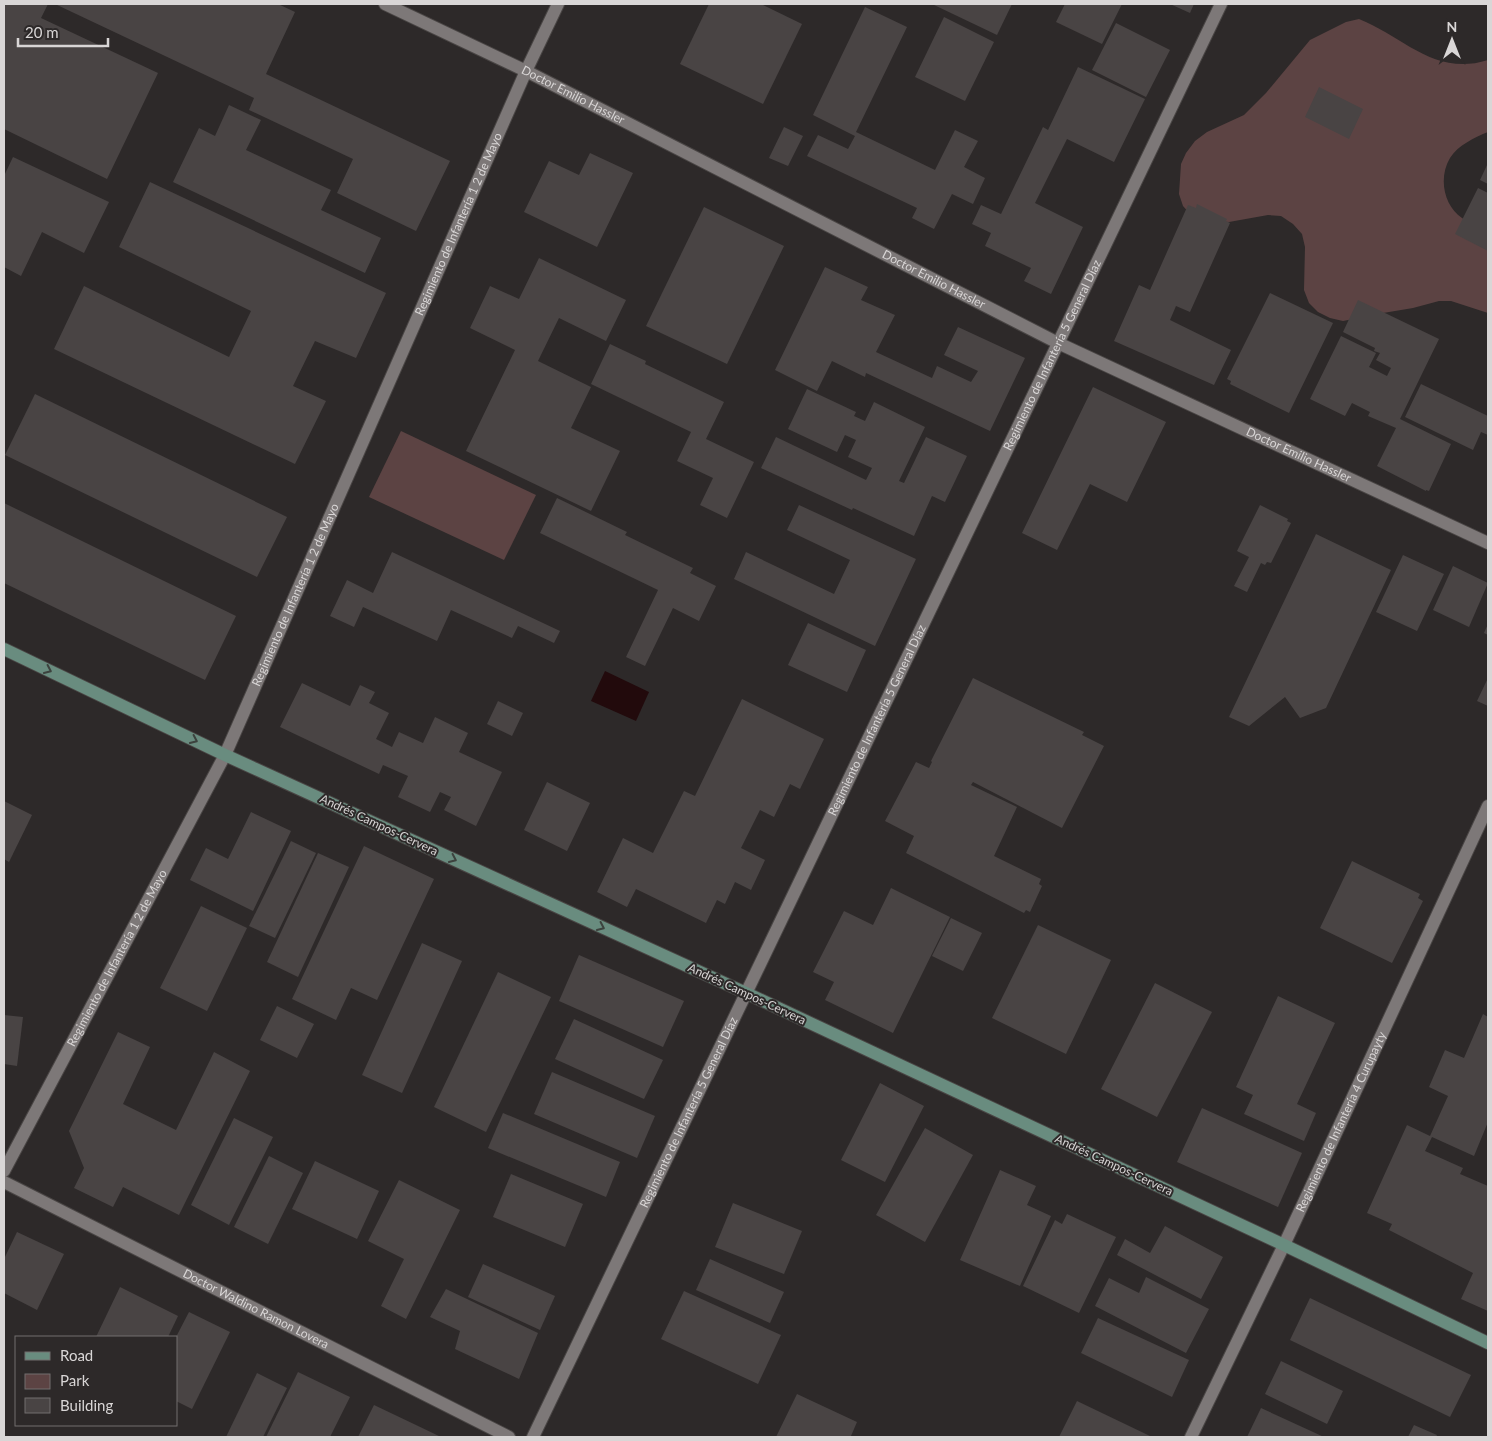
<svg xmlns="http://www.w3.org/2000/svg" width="1492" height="1441" viewBox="0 0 1492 1441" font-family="Lato,sans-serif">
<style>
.green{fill:#5c4343}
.water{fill:#220a0c}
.building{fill:#494444}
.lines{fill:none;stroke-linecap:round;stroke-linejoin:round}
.street-casing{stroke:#494544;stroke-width:14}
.secondary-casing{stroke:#494544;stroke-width:14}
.street{stroke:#7d7878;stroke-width:12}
.secondary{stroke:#698c7f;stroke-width:12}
.oneway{stroke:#3c423e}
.labels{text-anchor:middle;stroke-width:4;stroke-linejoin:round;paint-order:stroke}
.street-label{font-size:12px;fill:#d9d6d6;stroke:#2d2929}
</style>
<rect width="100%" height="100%" fill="#2d2929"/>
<!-- green -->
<g class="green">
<path d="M 1359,19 C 1404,37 1435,77 1488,60 L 1488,132 C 1475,137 1457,146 1450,158 C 1438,178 1444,206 1462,218 C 1470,224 1479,225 1488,227 L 1488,313 L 1451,301 L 1439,301 L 1413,308 L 1383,313 L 1343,321 L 1330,318 L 1318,312 L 1309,303 L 1304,290 L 1305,247 L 1302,234 L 1293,224 L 1281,216 L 1268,215 L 1229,222 L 1202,221 L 1191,215 L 1183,206 L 1179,194 L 1181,164 L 1186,153 L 1195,141 L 1207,132 L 1244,115 L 1266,93 L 1310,40 L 1346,22 Z"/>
<path d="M 401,431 L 536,495 L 504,560 L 369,497 Z"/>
</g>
<!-- water -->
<path class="water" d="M 605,671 L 649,692 L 636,721 L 591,701 Z"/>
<!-- building -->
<g class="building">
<path d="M 4,4 L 48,4 L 41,18 L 158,73 L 107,179 L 4,129 Z"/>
<path d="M 55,4 L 278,4 L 295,12 L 266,74 L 450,161 L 416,231 L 337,193 L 353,159 L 249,110 L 254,98 Z"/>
<path d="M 709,4 L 761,4 L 802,24 L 763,104 L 680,64 Z"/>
<path d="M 932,4 L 1012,4 L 997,35 Z"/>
<path d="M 1065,4 L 1122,4 L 1102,44 L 1056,22 Z"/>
<path d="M 1170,4 L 1194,4 L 1190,13 Z"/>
<path d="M 865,7 L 907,27 L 856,132 L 935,170 L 955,130 L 978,141 L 964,167 L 985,178 L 973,204 L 952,194 L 934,229 L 912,218 L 917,208 L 807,156 L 818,135 L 848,149 L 855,136 L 813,115 Z"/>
<path d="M 944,17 L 994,42 L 965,101 L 915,77 Z"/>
<path d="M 1116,23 L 1170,50 L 1146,97 L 1092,70 Z"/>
<path d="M 1078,67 L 1145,99 L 1114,162 L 1067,139 L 1035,203 L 1083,227 L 1051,294 L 1024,281 L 1031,268 L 985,246 L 991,233 L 972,224 L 981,205 L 1001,214 L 1043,127 L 1048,130 Z"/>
<path d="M 1319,87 L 1363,109 L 1349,139 L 1305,117 Z"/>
<path d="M 229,105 L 261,120 L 246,150 L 331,190 L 321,210 L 381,238 L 365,273 L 173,182 L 199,128 L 215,136 Z"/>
<path d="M 784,127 L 803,136 L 788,166 L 769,158 Z"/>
<path d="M 590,153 L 633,173 L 597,247 L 524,212 L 549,161 L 579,175 Z"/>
<path d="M 13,157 L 109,202 L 84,253 L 42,232 L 21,276 L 4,267 L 4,176 Z"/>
<path d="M 1488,163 L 1488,184 L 1480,180 Z"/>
<path d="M 150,182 L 386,293 L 356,358 L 315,341 L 293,386 L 326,401 L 295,464 L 54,349 L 84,286 L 229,357 L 251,311 L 119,247 Z"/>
<path d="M 1478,188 L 1488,193 L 1488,251 L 1455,234 Z"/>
<path d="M 1197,204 L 1227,219 L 1226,221 L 1230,223 L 1190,312 L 1176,306 L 1170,320 L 1231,350 L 1214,385 L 1114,341 L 1139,285 L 1150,290 L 1188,205 L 1196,208 Z"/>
<path d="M 704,207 L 784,246 L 727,364 L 646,326 Z"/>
<path d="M 539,258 L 626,300 L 606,341 L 559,318 L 538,361 L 591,387 L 571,428 L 620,451 L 591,511 L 466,451 L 515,350 L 470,328 L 490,286 L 519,299 Z"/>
<path d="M 825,267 L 868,287 L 861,300 L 895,315 L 876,352 L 932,378 L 937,366 L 971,382 L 978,371 L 944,355 L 958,327 L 1025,358 L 990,431 L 866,373 L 865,377 L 832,361 L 817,391 L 775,370 Z"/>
<path d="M 1270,293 L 1333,323 L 1289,413 L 1230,384 L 1231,381 L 1227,379 Z"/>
<path d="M 1358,300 L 1439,339 L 1400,419 L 1451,444 L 1429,491 L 1426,490 L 1426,491 L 1377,466 L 1396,428 L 1368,416 L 1370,412 L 1352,403 L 1345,416 L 1310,399 L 1341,336 L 1376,353 L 1369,367 L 1387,376 L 1391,368 L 1376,360 L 1380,353 L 1374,351 L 1375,348 L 1343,332 Z"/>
<path d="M 610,344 L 646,361 L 645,364 L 724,402 L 706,439 L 754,462 L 727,518 L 700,505 L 713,478 L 677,461 L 691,432 L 591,384 Z"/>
<path d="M 1421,384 L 1488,416 L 1488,435 L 1481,432 L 1473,450 L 1405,417 Z"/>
<path d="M 1093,387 L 1166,422 L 1127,502 L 1090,484 L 1057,550 L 1022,533 Z"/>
<path d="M 807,389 L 856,412 L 854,416 L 865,421 L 874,402 L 925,427 L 899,481 L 904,483 L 926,437 L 967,456 L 945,502 L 932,496 L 914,536 L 853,508 L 852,510 L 761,468 L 776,437 L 866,480 L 872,468 L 848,457 L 856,440 L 845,435 L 837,452 L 788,429 Z"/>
<path d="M 35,394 L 287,517 L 257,577 L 5,455 Z"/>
<path d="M 557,498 L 627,532 L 625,535 L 693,568 L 690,573 L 716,586 L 699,621 L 673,608 L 645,666 L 626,657 L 658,590 L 540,533 Z"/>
<path d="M 4,503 L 236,616 L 205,680 L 4,583 Z"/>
<path d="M 799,505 L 916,559 L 875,646 L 734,579 L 746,552 L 834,594 L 850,560 L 787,530 Z"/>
<path d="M 1260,505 L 1288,519 L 1287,521 L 1291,523 L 1271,563 L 1267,562 L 1265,565 L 1261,563 L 1247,592 L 1234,586 L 1249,557 L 1237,551 Z"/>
<path d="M 1316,534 L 1391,570 L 1326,708 L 1300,718 L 1285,697 L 1249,726 L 1229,717 Z"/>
<path d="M 392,552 L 560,631 L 554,643 L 518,626 L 512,638 L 451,610 L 437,641 L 363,607 L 354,627 L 330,616 L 347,580 L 373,593 Z"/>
<path d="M 1403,555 L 1444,574 L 1417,631 L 1376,612 Z"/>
<path d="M 1453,566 L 1488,583 L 1469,627 L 1433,610 Z"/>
<path d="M 808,623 L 866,650 L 847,692 L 788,665 Z"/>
<path d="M 1488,624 L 1488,635 L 1484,633 Z"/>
<path d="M 973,678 L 1084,732 L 1082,735 L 1104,746 L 1062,828 L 973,782 L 971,785 L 1017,807 L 994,856 L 1041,879 L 1039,884 L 1042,886 L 1030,912 L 1026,910 L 1024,913 L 906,853 L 914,836 L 885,821 L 916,762 L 929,768 L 932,762 L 931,761 Z"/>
<path d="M 1488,678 L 1488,706 L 1477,701 Z"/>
<path d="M 302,683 L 350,706 L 360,685 L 375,692 L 369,703 L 389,713 L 376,739 L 392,747 L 399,732 L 423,743 L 435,717 L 468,733 L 459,752 L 502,772 L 476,826 L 444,810 L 451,797 L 440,792 L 430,812 L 398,797 L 408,776 L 383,765 L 379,774 L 280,727 Z"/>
<path d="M 742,699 L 824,739 L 800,789 L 790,784 L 774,817 L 760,810 L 741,848 L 765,860 L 751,890 L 735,882 L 725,904 L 717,900 L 706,923 L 636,889 L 627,907 L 597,892 L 623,838 L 653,853 L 684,791 L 695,796 Z"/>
<path d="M 498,701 L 523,713 L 512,736 L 487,724 Z"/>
<path d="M 547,782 L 590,803 L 567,851 L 524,830 Z"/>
<path d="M 4,801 L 32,815 L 9,862 L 4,859 Z"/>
<path d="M 251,812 L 291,831 L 253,911 L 190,880 L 206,848 L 228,859 Z"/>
<path d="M 291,841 L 316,853 L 275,938 L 249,926 Z"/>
<path d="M 364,846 L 434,879 L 377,1000 L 351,988 L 336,1020 L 292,999 Z"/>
<path d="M 318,853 L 349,867 L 298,977 L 267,962 Z"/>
<path d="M 1352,861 L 1420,894 L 1418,898 L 1423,901 L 1392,963 L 1320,928 Z"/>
<path d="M 891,888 L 950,917 L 893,1033 L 825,1000 L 834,982 L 813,972 L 844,911 L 873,925 Z"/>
<path d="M 201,906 L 247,928 L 207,1011 L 160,988 Z"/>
<path d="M 951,918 L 982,933 L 963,971 L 932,956 Z"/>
<path d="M 1038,925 L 1111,960 L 1066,1054 L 992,1018 Z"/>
<path d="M 422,943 L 462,961 L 402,1093 L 362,1075 Z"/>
<path d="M 579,955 L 684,1001 L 663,1047 L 559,1001 Z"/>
<path d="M 498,972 L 551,997 L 486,1132 L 434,1107 Z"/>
<path d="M 1155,983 L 1212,1012 L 1157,1117 L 1101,1089 Z"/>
<path d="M 1278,996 L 1335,1023 L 1297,1104 L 1316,1113 L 1304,1141 L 1244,1114 L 1253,1095 L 1236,1087 Z"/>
<path d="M 277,1006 L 314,1024 L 297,1058 L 260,1040 Z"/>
<path d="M 1483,1014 L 1488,1017 L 1488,1122 L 1474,1156 L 1432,1137 L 1425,1151 L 1463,1168 L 1460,1174 L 1488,1186 L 1488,1311 L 1461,1299 L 1473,1273 L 1389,1230 L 1392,1224 L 1367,1213 L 1407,1125 L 1430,1136 L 1448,1096 L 1429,1087 L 1445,1050 L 1464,1058 Z"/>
<path d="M 4,1015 L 23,1017 L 17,1066 L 4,1064 Z"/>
<path d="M 574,1019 L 663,1060 L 644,1099 L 555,1059 Z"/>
<path d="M 118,1032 L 150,1047 L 123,1104 L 176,1130 L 214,1052 L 250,1071 L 179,1215 L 123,1187 L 113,1207 L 74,1188 L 84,1168 L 69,1131 Z"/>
<path d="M 552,1072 L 655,1116 L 637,1158 L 534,1114 Z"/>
<path d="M 880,1083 L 924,1106 L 885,1182 L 841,1160 Z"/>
<path d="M 1202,1108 L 1302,1153 L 1278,1207 L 1177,1162 Z"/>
<path d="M 503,1113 L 620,1162 L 606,1197 L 488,1148 Z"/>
<path d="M 234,1118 L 273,1137 L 229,1225 L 191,1205 Z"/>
<path d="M 925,1128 L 973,1155 L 925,1242 L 876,1215 Z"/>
<path d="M 269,1156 L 303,1173 L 268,1244 L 234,1227 Z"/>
<path d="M 315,1161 L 379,1191 L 357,1239 L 292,1209 Z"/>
<path d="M 1000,1170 L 1036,1186 L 1027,1205 L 1051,1216 L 1020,1286 L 960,1260 Z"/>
<path d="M 511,1174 L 583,1204 L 565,1247 L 493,1217 Z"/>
<path d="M 399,1180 L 460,1210 L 406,1319 L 381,1306 L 404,1259 L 368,1241 Z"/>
<path d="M 733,1203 L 802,1231 L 784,1274 L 715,1247 Z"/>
<path d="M 1067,1214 L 1116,1237 L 1079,1313 L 1023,1286 L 1055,1220 L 1062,1224 Z"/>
<path d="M 1165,1226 L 1223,1257 L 1201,1299 L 1117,1255 L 1125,1239 L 1150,1253 Z"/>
<path d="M 17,1232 L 64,1254 L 37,1310 L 4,1293 L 4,1259 Z"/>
<path d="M 710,1259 L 784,1292 L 770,1323 L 696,1290 Z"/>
<path d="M 483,1264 L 555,1296 L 540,1330 L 468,1297 Z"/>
<path d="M 1146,1277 L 1209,1309 L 1186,1353 L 1095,1306 L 1109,1278 L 1139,1293 Z"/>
<path d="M 120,1287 L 178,1316 L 168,1337 L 96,1337 Z"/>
<path d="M 446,1289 L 538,1333 L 519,1379 L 455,1349 L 460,1331 L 430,1317 Z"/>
<path d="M 684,1291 L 781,1335 L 758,1384 L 661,1339 Z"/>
<path d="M 1310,1298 L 1471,1375 L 1450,1417 L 1290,1340 Z"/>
<path d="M 189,1312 L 230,1332 L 192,1409 L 176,1401 L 176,1337 Z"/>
<path d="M 1098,1318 L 1189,1360 L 1172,1397 L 1081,1353 Z"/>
<path d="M 1281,1361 L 1343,1391 L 1327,1424 L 1265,1394 Z"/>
<path d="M 298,1372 L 350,1397 L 330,1437 L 266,1437 Z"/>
<path d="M 257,1373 L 287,1388 L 263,1437 L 226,1437 Z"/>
<path d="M 797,1394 L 857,1422 L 851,1436 L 854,1437 L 776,1437 Z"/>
<path d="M 1077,1401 L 1150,1436 L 1149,1437 L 1059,1437 Z"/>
<path d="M 374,1405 L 416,1425 L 441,1437 L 358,1437 Z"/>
<path d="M 1261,1408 L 1324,1437 L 1247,1437 Z"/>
<path d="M 1414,1425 L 1437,1435 L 1436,1437 L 1408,1437 Z"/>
</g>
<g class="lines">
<!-- street casing -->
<g class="street-casing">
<g id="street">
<path id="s1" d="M 385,4 L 526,71 L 1058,343 L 1488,543"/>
<path id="s2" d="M 4,1171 L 225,755 L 526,71 L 558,4"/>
<path id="s3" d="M 4,1182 L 509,1437"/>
<path id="s4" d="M 533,1437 L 1221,4"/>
<path id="s5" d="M 1191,1437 L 1284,1245 L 1488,806"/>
</g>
</g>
<!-- secondary casing -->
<g class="secondary-casing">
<path id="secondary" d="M 4,649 L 225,755 L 746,993 L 1284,1245 L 1488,1343"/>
</g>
<!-- street -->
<use href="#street" class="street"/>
<!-- secondary -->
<use href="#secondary" class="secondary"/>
</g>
<!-- one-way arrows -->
<defs><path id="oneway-chevron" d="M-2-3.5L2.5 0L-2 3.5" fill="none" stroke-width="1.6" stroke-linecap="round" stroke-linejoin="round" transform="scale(1.25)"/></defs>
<g class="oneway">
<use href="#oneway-chevron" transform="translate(48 670) rotate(25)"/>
<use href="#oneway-chevron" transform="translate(194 740) rotate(25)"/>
<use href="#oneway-chevron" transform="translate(453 859) rotate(25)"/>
<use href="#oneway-chevron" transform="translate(601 927) rotate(25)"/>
</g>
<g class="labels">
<!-- street labels -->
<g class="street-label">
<text dy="4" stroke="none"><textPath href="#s1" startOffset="209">Doctor Emilio Hassler</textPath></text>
<text dy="4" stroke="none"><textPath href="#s2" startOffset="1051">Regimiento de Infantería 1 2 de Mayo</textPath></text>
<text dy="4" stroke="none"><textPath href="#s1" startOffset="614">Doctor Emilio Hassler</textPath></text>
<text dy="4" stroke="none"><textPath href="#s4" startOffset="1200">Regimiento de Infantería 5 General Díaz</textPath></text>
<text dy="4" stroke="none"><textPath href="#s1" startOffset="1019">Doctor Emilio Hassler</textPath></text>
<text dy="4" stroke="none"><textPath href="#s2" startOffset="646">Regimiento de Infantería 1 2 de Mayo</textPath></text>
<text dy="4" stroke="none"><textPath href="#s4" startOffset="795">Regimiento de Infantería 5 General Díaz</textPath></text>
<text transform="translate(379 825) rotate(25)" y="4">Andrés Campos-Cervera</text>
<text dy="4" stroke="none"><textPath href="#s2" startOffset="241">Regimiento de Infantería 1 2 de Mayo</textPath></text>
<text transform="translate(747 994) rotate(25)" y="4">Andrés Campos-Cervera</text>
<text dy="4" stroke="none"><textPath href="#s4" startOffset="360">Regimiento de Infantería 5 General Díaz</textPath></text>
<text dy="4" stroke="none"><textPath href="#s5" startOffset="349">Regimiento de Infantería 4 Curupayty</textPath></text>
<text transform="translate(1114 1165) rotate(25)" y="4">Andrés Campos-Cervera</text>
<text dy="4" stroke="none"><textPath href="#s3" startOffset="282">Doctor Waldino Ramon Lovera</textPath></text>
</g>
</g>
<!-- border -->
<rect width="1492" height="1441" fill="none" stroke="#d9d6d6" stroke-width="10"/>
<!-- legend -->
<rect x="15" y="1336" width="162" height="90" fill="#2d2929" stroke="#726e6e"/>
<rect x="25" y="1352" width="25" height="8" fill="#698c7f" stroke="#726e6e"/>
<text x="60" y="1361" font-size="15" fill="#d9d6d6">Road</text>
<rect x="25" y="1374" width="25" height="15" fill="#5c4343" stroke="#726e6e"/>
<text x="60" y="1386" font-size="15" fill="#d9d6d6">Park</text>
<rect x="25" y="1398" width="25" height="15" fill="#494444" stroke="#726e6e"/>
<text x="60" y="1411" font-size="15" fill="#d9d6d6">Building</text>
<!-- north arrow -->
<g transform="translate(1452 40)" stroke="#2d2929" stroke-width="4" paint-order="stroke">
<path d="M0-4L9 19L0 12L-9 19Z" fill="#d9d6d6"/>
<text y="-8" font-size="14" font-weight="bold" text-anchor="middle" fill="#d9d6d6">N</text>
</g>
<!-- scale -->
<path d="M18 38v8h90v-8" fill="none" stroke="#d9d6d6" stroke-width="2.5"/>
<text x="25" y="38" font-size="15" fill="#d9d6d6" stroke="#2d2929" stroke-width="4" paint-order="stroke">20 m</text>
</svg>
